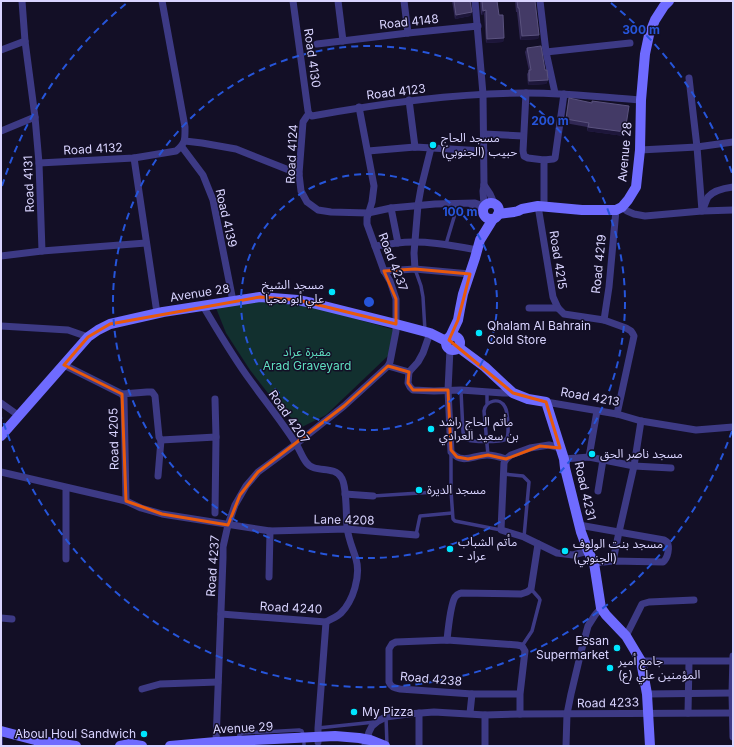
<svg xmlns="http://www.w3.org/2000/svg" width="734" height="747" viewBox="0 0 734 747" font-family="Inter,'Noto Sans Arabic',sans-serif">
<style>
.green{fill:#12302f}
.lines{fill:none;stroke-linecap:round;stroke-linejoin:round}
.lane{stroke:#3d3a85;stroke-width:3.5}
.street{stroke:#3d3a85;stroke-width:7}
.secondary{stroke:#6f6bff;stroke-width:10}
.wall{fill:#312854}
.shaded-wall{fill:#1d163a}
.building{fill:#433a66;stroke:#5a527e}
.marked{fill:none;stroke:#e8590c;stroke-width:3;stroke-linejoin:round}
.ring{fill:none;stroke:#2655da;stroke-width:2;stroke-dasharray:7 5}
.poi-dot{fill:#00e5ff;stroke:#130f26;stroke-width:1.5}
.labels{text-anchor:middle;stroke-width:3;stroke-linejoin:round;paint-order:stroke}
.street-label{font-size:12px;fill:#d9d4ff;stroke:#130f26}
.poi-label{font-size:12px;fill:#d9d4ff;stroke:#130f26;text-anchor:start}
.park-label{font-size:12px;fill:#5fe0c0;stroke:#130f26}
.centre{fill:#2655da;stroke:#130f26;stroke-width:2}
.ring-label{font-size:12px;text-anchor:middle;font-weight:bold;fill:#2655da;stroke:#130f26;stroke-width:3;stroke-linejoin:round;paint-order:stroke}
</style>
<rect width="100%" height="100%" fill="#130f26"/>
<!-- green -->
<path class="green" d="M 263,301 L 300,303 L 395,330 L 391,353 L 326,415 L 302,427 L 278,406 L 250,370 L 226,333 L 216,308 Z"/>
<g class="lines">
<!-- lane -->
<g class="lane">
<path d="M 446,244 L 458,204"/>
<path d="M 415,269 L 421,286 L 423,297 L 425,331"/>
<path d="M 461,391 L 463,432 C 464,436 465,438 468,440 C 471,442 501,442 504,440 C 505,440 506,439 507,438 C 509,433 508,412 505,407 C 500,397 486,400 484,411 L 488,455"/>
<path d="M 487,403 L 487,392"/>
<path d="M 451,453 L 451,491 L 453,519 L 455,521 L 501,530"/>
<path d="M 504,474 L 523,476 L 529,482 L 524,537"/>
<path d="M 373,496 L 451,491"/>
<path d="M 416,535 L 420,516 L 452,513"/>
<path d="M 522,646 L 532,631 L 540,600 L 539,598 L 531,589"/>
<path d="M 386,717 L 387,745"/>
<path d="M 318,728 L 375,722"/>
<path d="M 237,740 L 239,735 L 243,733 L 299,730 L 302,731 L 304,737"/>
<path d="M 1,746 L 1,736"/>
<path d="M 304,746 L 304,743"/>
</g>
<!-- street -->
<g class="street">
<path d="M 22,1 L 25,41 L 35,117 L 39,163 L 42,251"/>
<path d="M 293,1 L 308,111 L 309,114 L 312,116 C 383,103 455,93 526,93 C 565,93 603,97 641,100"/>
<path d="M 338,1 L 343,41"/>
<path d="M 404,1 L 408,33"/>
<path d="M 475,1 L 483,94 L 484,185 L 483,191 L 484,205"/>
<path d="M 540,1 L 546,52 L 555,93"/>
<path d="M 317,44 L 408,33 L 478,26"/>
<path d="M 1,50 L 25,41"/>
<path d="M 546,52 L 630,43"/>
<path d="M 689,78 L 697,147 L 702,211"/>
<path d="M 526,93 L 523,151 L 524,156 L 528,158 L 544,160 L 544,206"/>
<path d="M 409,100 L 415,147"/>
<path d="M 309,114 L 307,116 L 303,122 L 299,174 L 301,191 L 307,202 L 318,210 L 331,212 L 368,213 L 391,208 L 435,204 L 475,203 L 483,206"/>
<path d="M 1,131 L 35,117"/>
<path d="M 484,134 L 523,136"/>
<path d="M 185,141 L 202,143 L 236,149 L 299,174"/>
<path d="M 182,147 L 203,175 L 213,200 L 233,301"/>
<path d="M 640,150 L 697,147 L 733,142"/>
<path d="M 368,151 L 415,147 L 484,151"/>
<path d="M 134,158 L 157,313"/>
<path d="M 544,160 L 553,159 L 555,158 L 564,94"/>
<path d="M 39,163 L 134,158 L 176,151 C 186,143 185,139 185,127 L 162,1"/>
<path d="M 484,185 L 490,194 L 494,203"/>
<path d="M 471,204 L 475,208 L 482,211"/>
<path d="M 538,206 L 553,297 L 558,308 L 564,314 L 604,320 L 626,328 L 631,331 L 633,334 L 634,336 L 617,414"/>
<path d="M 622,207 L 627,211 L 634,214 L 645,216 L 702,211 L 733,210"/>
<path d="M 391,208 L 398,243"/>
<path d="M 703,209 C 705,205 706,200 708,197 C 714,190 725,188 733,187"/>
<path d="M 375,246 C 382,245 390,244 397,243 C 423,240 451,245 477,250"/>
<path d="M 1,256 L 42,251 L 146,243"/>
<path d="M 415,269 L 414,253 L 418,205 L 421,188 L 431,148"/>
<path d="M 384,271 L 415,269 L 470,274"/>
<path d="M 203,306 C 218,331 233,357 250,380 C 265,401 282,422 296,444 C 300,450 302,457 306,462 C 314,474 334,465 341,477 C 347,484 346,517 347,527 C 348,538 353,549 356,559 C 361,576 353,601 341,613 C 337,617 331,619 326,622 L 221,614"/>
<path d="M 529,308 L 558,308"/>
<path d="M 604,320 L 609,287 L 616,210"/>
<path d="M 1,326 L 68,330 L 88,337"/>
<path d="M 450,349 L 448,390 L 451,452 C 463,465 473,455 487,455 C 493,455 500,457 506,459"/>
<path d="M 64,365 L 122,394 L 124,398 L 126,501"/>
<path d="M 388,366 L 409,372 L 408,383 L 410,387 L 413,390 L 434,391 L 461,390 L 503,393 L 513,393"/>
<path d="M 409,372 L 418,362 L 423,353 L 430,333"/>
<path d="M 122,394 L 147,392 L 152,392 L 155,396 L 159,437 L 161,440 L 216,437 L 215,513"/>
<path d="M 215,399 L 216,437"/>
<path d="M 546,402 L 617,414 L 641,421 L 696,430 L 733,427"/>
<path d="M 1,403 L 18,415"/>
<path d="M 560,448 L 549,445 L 530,448 L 511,455 L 506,459 L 504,463 L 501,530 L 524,537 L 557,553 L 573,555 L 588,551"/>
<path d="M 589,457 L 597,411"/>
<path d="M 564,459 L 589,457 L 634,466 L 671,468"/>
<path d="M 1,472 L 126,501 L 141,508 L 162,514 L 270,531 L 347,529 L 416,535"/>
<path d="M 158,476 L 161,440"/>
<path d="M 598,491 L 603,460"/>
<path d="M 345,494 L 373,496"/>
<path d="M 579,525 L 664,540 L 667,542 C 670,547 668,558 663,562 L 613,561 L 594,563"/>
<path d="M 66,559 L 66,488"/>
<path d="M 613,561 L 619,532 L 634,466 L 641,421"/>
<path d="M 269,577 L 270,531"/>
<path d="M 1,618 L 12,619"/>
<path d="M 626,636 L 642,604 L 649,602 L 694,600"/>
<path d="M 447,640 C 448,630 451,604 455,597 C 457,594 458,594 461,593 L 521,594 L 527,592 L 531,589 L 538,544"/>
<path d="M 733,656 L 732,693 L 733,737"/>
<path d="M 641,661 L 732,661"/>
<path d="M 142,689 L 160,684 L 218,682"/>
<path d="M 647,694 L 732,693"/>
<path d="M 419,713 L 419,746"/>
<path d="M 470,713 L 472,694"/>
<path d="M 688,713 L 689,662"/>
<path d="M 520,714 L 520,694 L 525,651 L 522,646 L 517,645 L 447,640 L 396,642 L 392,644 L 389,649 L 389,682 C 391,687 394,688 400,689 L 472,694 L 520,694"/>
<path d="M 216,742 L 223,558 L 223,547 L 228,525 L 235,505 L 246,486 L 258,472 L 296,444 L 344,406 L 388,366 L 390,362 L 396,331 L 396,299 L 390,281 L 384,271 L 367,224 L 367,218 L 372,202 L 374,186 L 359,107"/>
<path d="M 318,742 L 318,728 L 326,622"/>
<path d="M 365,745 L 369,732 L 372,726 L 378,721 L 386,717 L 408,714 L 434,712 L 485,715 L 520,714 L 732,713"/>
<path d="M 485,746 L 485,715"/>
<path d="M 566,746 L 567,714 L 571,694 L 581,652 L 588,626 L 595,615 L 601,608"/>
</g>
<!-- secondary -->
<g class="secondary">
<circle cx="491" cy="211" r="8"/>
<path d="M 498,214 L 514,212 L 518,211 L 522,209 L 538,206 L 582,210 L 616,210 L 622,207 L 628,200 L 636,187 L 640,150 L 641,100 L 645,54 L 649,35 L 655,20 L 664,6 L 669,1"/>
<circle cx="453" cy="343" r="7"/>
<path d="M 450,337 L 458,320 L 460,309 L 463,294 L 475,258 L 480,240 L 493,219"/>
<path d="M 458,347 L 485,367 L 513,393 L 528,399 L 546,402 L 564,459 L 565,468 L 581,532 L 588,551 L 594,563 L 601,608 L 606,615 L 626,636 L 641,661 L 647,694 L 650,746"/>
<path d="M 1,436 L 88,337 L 98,330 L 110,324 L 163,312 L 260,297 L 298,300 L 312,303 L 396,324 L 430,333 L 446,341"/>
<path d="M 1,731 L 35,740 L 76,746"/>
<path d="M 120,746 L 130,744 L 142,746"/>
<path d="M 170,746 L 216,742 L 335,736 L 359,738 L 370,740 L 385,746"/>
</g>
</g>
<!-- wall -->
<g class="wall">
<path d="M 452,1 L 470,1 L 472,12 L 470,16 L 455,19 Z"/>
<path d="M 480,1 L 497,1 L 499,15 L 504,38 L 503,42 L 486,43 L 484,14 L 481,15 Z"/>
<path d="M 515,1 L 535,1 L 539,35 L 538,39 L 520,40 L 517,12 L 516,12 Z"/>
<path d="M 527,48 L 548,80 L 546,84 L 528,85 L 527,74 L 529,71 L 525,52 Z"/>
<path d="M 569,98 L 624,136 L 587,131 L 587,127 L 565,123 L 568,102 Z"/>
</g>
<!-- shaded-wall -->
<g class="shaded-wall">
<path d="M 486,10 L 484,14 L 481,15 L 483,11 Z"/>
<path d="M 472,12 L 470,16 L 455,19 L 456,15 Z"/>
<path d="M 539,35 L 538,39 L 520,40 L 522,36 Z"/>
<path d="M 504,38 L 503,42 L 486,43 L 487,39 Z"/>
<path d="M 548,80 L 546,84 L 528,85 L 529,81 Z"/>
<path d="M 588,127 L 625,132 L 624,136 L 587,131 Z"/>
</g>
<!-- building -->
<g class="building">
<path d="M 454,1 L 470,1 L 472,12 L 456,15 Z"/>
<path d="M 482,1 L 497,1 L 499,15 L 503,15 L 504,38 L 487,39 L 486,10 L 483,11 Z"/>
<path d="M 517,1 L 535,1 L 539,35 L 522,36 L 519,8 L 518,8 Z"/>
<path d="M 541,46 L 545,70 L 547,70 L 548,80 L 529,81 L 529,70 L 531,70 L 527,48 Z"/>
<path d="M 569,98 L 592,103 L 592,101 L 629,106 L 625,132 L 588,127 L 589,123 L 566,119 Z"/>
</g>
<!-- marked area -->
<path class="marked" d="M 415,269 L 470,274 L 458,320 L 449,340 L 513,393 L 546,402 L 560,448 L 540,446 L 506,459 L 488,455 L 468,459 L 457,457 L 451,450 L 448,390 L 413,390 L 408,383 L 409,372 L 388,366 L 344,406 L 258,472 L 240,495 L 228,525 L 162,514 L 126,501 L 122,394 L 64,365 L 88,337 L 110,324 L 260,297 L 298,300 L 396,324 L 396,299 L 384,271 Z"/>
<!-- distance rings -->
<g class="ring">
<circle cx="369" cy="302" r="128"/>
<circle cx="369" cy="302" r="256"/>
<path d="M732 431A385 385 0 0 1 2 418M2 186A385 385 0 0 1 127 3M611 3A385 385 0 0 1 732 173"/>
</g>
<!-- markers -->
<g class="poi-dot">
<circle cx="433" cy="145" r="4"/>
<circle cx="332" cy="292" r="4"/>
<circle cx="479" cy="333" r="4"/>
<circle cx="431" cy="429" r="4"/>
<circle cx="592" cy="454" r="4"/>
<circle cx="419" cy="490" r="4"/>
<circle cx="450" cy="549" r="4"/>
<circle cx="565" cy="551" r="4"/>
<circle cx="617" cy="648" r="4"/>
<circle cx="610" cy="668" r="4"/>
<circle cx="354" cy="712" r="4"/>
<circle cx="144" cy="734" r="4"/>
</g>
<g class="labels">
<!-- street labels -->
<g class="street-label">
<text transform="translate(409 22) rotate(-6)" y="4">Road 4148</text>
<text transform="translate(312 58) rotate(82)" y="4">Road 4130</text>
<text transform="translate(396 92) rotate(-7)" y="4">Road 4123</text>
<text transform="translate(93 149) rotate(-3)" y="4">Road 4132</text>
<text transform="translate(625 152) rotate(-85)" y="4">Avenue 28</text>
<text transform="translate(292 154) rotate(-87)" y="4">Road 4124</text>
<text transform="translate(29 184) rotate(-92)" y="4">Road 4131</text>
<text transform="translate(226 218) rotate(77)" y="4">Road 4139</text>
<text transform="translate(558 260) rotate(81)" y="4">Road 4215</text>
<text transform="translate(393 262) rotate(69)" y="4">Road 4237</text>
<text transform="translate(599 264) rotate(-84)" y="4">Road 4219</text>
<text transform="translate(200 293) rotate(-9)" y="4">Avenue 28</text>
<text transform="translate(590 397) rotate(10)" y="4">Road 4213</text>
<text transform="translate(289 417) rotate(55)" y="4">Road 4207</text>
<text transform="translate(114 439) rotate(-91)" y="4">Road 4205</text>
<text transform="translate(585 491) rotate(77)" y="4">Road 4231</text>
<text transform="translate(344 520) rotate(1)" y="4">Lane 4208</text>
<text transform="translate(213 566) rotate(-86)" y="4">Road 4237</text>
<text transform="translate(291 608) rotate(3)" y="4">Road 4240</text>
<text transform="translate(431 679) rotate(5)" y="4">Road 4238</text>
<text transform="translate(608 703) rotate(-1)" y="4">Road 4233</text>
<text transform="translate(243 728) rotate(-3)" y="4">Avenue 29</text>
</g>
<!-- poi labels -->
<g class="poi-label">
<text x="441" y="142">مسجد الحاج<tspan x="441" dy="14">حبيب (الجنوبي)</tspan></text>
<text x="324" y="289" text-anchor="end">مسجد الشيخ<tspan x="324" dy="14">علي أبو محيا</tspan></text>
<text x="487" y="330">Qhalam Al Bahrain<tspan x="487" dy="14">Cold Store</tspan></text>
<text x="439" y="426">مأتم الحاج راشد<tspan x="439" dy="14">بن سعيد العرادي</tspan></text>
<text x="600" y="458">مسجد ناصر الحق</text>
<text x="427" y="494">مسجد الديرة</text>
<text x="458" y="546">مأتم الشباب<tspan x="458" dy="14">- عراد</tspan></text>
<text x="573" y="548">مسجد بنت الولوف<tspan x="573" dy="14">(الجنوبي)</tspan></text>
<text x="609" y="645" text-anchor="end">Essan<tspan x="609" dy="14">Supermarket</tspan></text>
<text x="618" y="665">جامع أمير<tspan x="618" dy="14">المؤمنين علي (ع)</tspan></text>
<text x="362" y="716">My Pizza</text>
<text x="136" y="738" text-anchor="end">Aboul Houl Sandwich</text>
</g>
<!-- park labels -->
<g class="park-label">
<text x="307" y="356">مقبرة عراد<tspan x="307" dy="14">Arad Graveyard</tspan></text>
</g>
</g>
<circle cx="369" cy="302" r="6" class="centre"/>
<g class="ring-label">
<text x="641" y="34">300 m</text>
<text x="550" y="125">200 m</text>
<text x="460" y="216">100 m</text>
</g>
<!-- border -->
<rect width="734" height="747" fill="none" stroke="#d9d4ff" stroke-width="4"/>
</svg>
